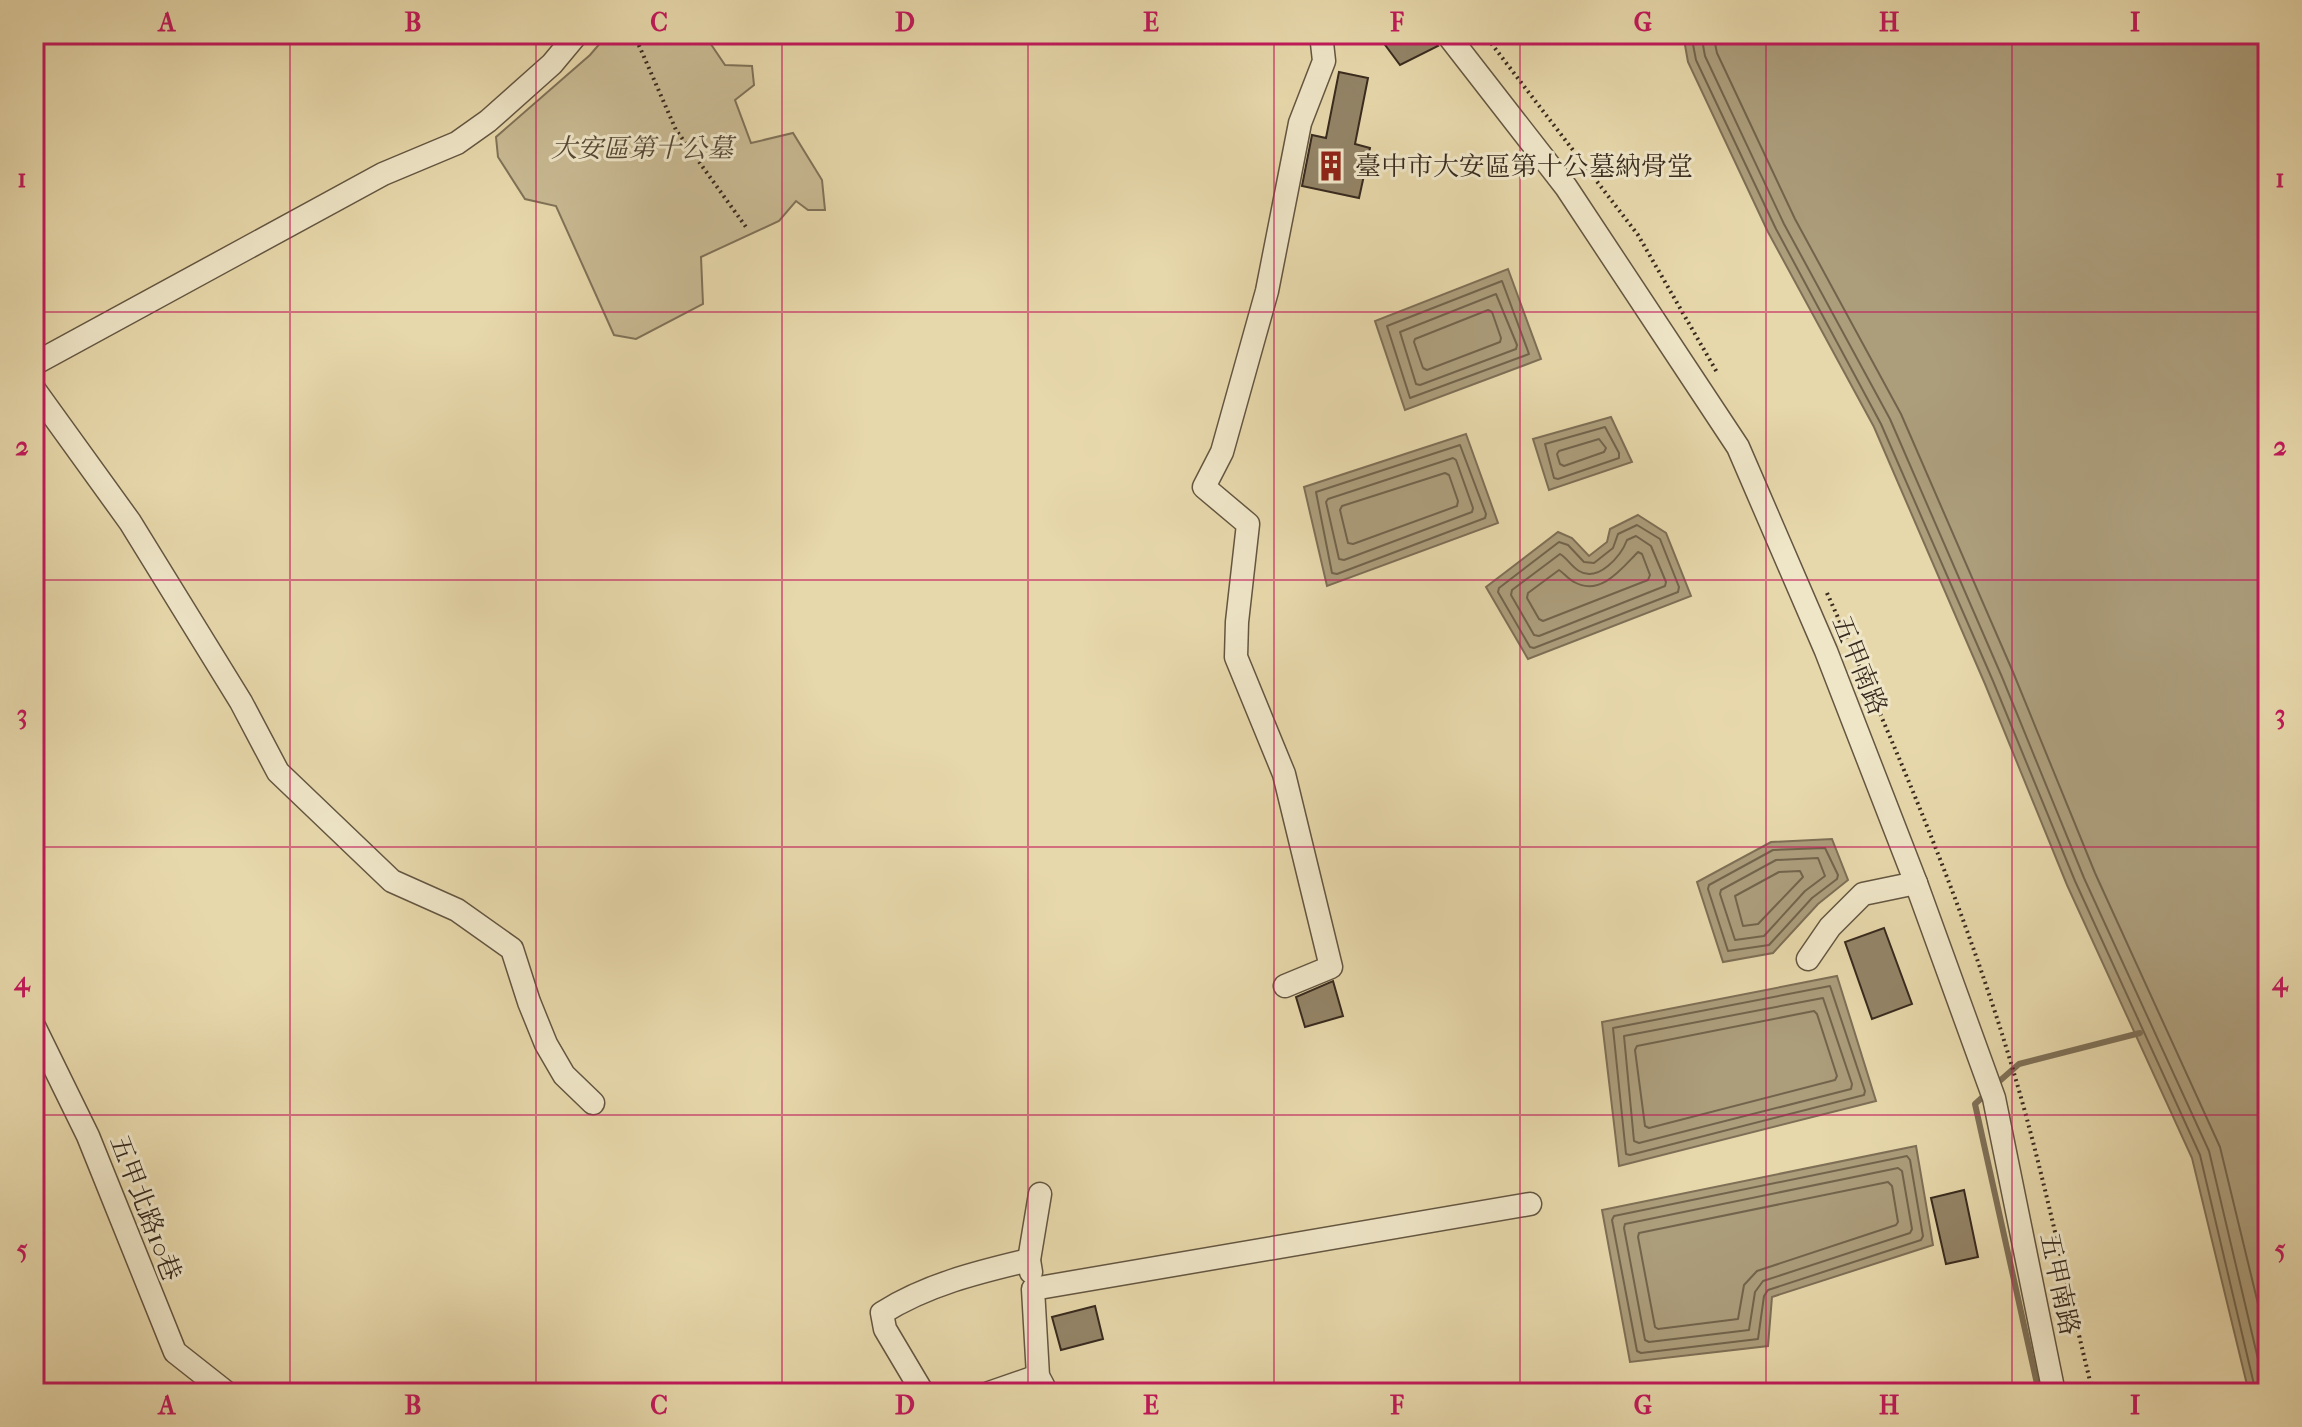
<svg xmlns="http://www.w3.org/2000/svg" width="2302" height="1427" viewBox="0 0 2302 1427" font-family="'IM FELL French Canon','Noto Serif TC',serif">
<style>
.green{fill:#c9ba93;stroke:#807258;stroke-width:2}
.water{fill:#ac9d7b;stroke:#7e6f56;stroke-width:2}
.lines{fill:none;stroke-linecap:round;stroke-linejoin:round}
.shore{stroke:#72644c;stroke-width:2}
.stream{stroke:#7e6f56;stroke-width:6}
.building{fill:#938467;stroke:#382a1e;stroke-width:2}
.minor-casing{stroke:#645641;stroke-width:25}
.path{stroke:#382a1e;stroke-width:4;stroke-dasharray:2 4;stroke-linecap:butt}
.minor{stroke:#efe6c8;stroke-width:22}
.grid{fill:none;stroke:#c2185b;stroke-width:2;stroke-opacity:0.55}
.labels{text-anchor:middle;stroke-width:6;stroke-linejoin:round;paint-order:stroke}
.park-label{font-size:26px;font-style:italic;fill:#554735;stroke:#efe6c8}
.poi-label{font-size:26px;fill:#382a1e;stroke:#efe6c8;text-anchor:start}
.street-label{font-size:26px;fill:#382a1e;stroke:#efe6c8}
.neatline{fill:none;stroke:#c2185b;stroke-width:3}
.grid-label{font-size:26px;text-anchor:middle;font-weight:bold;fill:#c2185b}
</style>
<rect width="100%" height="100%" fill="#e7d8ab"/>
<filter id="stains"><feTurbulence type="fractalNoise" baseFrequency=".0025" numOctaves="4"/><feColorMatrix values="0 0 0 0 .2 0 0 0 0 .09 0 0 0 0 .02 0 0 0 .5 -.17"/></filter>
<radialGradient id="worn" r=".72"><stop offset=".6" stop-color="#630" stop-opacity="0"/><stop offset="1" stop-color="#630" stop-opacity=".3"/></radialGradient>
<!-- green -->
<path class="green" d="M 608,34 L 704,34 L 725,65 L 752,66 L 754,85 L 735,100 L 751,143 L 793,133 L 822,180 L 825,210 L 808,210 L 796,201 L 779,221 L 701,257 L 703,304 L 636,339 L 614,335 L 556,206 L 525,199 L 498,157 L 496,137 L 590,55 Z"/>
<!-- water -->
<g class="water">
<path d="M 1683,34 L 2268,34 L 2268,1393 L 2249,1393 L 2192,1158 L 2067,885 L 1985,684 L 1874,427 L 1768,232 L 1688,62 Z"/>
<path d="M 1508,269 L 1541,359 L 1405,410 L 1375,321 Z"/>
<path d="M 1611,417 L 1632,462 L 1549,490 L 1533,439 Z"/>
<path d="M 1466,434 L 1498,523 L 1327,586 L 1304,487 Z"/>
<path d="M 1638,515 L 1666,533 L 1691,596 L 1528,659 L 1486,587 L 1558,532 L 1572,538 L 1589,556 L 1607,542 L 1610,529 Z"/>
<path d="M 1832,839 L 1848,880 L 1818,904 L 1773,953 L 1723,962 L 1697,882 L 1771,842 Z"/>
<path d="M 1837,976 L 1876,1101 L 1619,1166 L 1602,1022 Z"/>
<path d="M 1916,1146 L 1933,1245 L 1772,1297 L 1768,1346 L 1630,1362 L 1602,1210 Z"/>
</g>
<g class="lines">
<!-- shore -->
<g class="shore">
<path d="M 1691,34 L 1696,60 L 1776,229 L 1881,424 L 1993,681 L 2075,881 L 2200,1155 L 2256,1393"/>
<path d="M 1701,34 L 1705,56 L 1784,224 L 1890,419 L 2002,677 L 2084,878 L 2209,1151 L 2266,1393"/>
<path d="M 1713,34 L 1717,53 L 1795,219 L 1901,414 L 2013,672 L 2095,873 L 2220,1147 L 2268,1345"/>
<path d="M 1502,281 L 1529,354 L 1410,398 L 1387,326 Z"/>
<path d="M 1496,294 L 1517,345 L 1516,349 L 1420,385 L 1416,384 L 1400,332 Z"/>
<path d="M 1488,310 L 1492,312 L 1501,338 L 1500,342 L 1427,370 L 1423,368 L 1414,342 L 1415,339 Z"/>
<path d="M 1605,427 L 1619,453 L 1619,458 L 1558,479 L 1554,478 L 1545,444 Z"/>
<path d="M 1599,439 L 1606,448 L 1604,452 L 1564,466 L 1560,464 L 1557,454 L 1559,451 Z"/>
<path d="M 1460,445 L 1486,514 L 1485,518 L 1337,574 L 1332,573 L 1316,492 Z"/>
<path d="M 1453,458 L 1456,460 L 1473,508 L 1472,512 L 1344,560 L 1339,559 L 1326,502 L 1328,499 Z"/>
<path d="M 1445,473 L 1449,475 L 1458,501 L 1457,506 L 1353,544 L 1348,543 L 1340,510 L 1342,506 Z"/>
<path d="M 1637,525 L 1660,539 L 1679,587 L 1678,592 L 1534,648 L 1530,647 L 1498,592 L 1499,588 L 1559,542 L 1568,545 L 1584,562 L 1594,563 L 1613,548 L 1618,534 Z"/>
<path d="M 1636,536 L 1651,546 L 1666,582 L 1665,586 L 1539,636 L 1534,635 L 1511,595 L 1512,590 L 1560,554 C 1567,558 1571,566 1579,571 C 1598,583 1621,556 1627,540 Z"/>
<path d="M 1638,552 L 1642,554 L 1650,575 L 1648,580 L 1543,621 L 1539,619 L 1527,598 L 1528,593 L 1559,570 C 1564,573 1568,579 1574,582 C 1601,597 1622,568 1638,552 Z"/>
<path d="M 1825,848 L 1838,875 L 1837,879 L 1812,898 L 1769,945 L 1728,951 L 1708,889 L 1709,885 L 1773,850 Z"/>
<path d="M 1818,858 L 1825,876 L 1805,891 L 1764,936 L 1735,940 L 1720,894 L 1721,890 L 1776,860 Z"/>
<path d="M 1800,871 L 1803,877 L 1758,924 L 1743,926 L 1735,896 L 1779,872 Z"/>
<path d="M 1830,986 L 1865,1091 L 1864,1095 L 1630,1155 L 1626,1154 L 1613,1028 Z"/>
<path d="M 1823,998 L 1852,1084 L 1851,1089 L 1639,1143 L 1634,1141 L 1624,1036 Z"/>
<path d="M 1814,1011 L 1817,1014 L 1837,1076 L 1835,1080 L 1649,1128 L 1645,1126 L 1635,1050 L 1637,1046 Z"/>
<path d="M 1907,1156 L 1910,1160 L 1923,1236 L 1921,1240 L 1768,1290 L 1764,1296 L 1758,1339 L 1641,1353 L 1637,1351 L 1612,1220 L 1614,1216 Z"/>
<path d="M 1898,1168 L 1902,1171 L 1912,1229 L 1910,1233 L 1763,1281 L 1755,1292 L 1749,1330 L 1649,1342 L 1645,1340 L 1624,1228 L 1625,1224 Z"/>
<path d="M 1888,1182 L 1892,1186 L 1898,1222 L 1896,1225 L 1757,1271 L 1744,1285 L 1738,1319 L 1658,1329 L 1655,1327 L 1638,1237 L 1639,1233 Z"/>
</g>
<!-- stream -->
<g class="stream">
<path d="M 1995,1085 L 2019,1064 L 2140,1033"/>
<path d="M 1987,1093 L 1975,1104 L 2039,1393"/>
</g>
</g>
<!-- building -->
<g class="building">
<path d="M 1377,34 L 1428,34 L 1438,46 L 1400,65 Z"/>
<path d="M 1339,72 L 1368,78 L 1355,144 L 1370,148 L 1359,198 L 1302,186 L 1312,135 L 1326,138 Z"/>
<path d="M 1884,928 L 1912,1004 L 1872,1019 L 1845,942 Z"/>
<path d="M 1333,981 L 1343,1016 L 1305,1027 L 1296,997 Z"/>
<path d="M 1964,1190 L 1978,1257 L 1946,1264 L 1931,1198 Z"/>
<path d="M 1095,1306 L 1103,1339 L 1061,1350 L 1052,1317 Z"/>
</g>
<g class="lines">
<!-- minor casing -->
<g class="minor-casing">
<g id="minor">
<path d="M 1447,34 L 1566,187 L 1738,447 L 1826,651 L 1916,883 L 1994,1098 L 2054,1393"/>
<path d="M 34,364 L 383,174 L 457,143 L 488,121 L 552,64 L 577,34"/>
<path d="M 34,389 L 130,522 L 241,702 L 278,772 L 392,881 L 457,910 L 512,949 L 529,1002 L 546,1044 L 564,1075 L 593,1103"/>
<path d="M 1808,959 L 1830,927 L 1863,894 L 1916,883"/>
<path d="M 1285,986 L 1331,967 L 1284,774 L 1236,657 L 1237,622 L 1248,524 L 1204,487 L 1222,452 L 1267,291 L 1300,123 L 1324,61 L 1321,34"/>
<path d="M 34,1026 L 88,1136 L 175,1352 L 227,1393"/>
<path d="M 1031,1272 L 1029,1260 L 1040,1194"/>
<path d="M 923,1393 L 885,1329 L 882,1313 C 926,1285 978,1272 1029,1260"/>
<path d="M 989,1393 L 1038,1376"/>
<path d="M 1047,1393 L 1038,1376 L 1033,1289 L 1530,1204"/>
</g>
</g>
<!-- path -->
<g class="path">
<path d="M 634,34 L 676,130 L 746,227"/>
<path d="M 1484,34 L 1638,235 L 1718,374"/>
<path d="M 1827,593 C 1898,752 1967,912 2016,1080 C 2046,1183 2067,1289 2093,1393"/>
</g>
<!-- minor -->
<use href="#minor" class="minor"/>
</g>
<!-- grid -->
<path class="grid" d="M 290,34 L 290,1393M 536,34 L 536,1393M 782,34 L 782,1393M 1028,34 L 1028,1393M 1274,34 L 1274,1393M 1520,34 L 1520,1393M 1766,34 L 1766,1393M 2012,34 L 2012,1393M 34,312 L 2268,312M 34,580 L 2268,580M 34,847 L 2268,847M 34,1115 L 2268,1115"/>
<!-- icons -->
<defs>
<g id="building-bare" transform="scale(2.4)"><path d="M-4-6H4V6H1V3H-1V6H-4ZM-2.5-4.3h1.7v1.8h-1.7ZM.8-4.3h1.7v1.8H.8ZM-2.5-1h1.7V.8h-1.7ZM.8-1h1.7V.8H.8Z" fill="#8f2418" stroke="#efe6c8" stroke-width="2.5" paint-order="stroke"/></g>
</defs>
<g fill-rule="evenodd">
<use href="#building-bare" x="1331" y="166"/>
</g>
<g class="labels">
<!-- park labels -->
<g class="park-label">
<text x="642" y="157">大安區第十公墓</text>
</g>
<!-- poi labels -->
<g class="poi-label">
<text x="1355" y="175">臺中市大安區第十公墓納骨堂</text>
</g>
<!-- street labels -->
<g class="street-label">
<text transform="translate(1860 665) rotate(68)" y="9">五甲南路</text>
<text transform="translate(146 1208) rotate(69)" y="9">五甲北路10巷</text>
<text transform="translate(2060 1284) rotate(78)" y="9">五甲南路</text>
</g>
</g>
<!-- margin -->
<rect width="2302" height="1427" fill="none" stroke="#e7d8ab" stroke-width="88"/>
<rect x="44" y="44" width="2214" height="1339" class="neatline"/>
<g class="grid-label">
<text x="167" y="31">A</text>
<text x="413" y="31">B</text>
<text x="659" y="31">C</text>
<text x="905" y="31">D</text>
<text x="1151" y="31">E</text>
<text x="1397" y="31">F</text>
<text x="1643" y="31">G</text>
<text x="1889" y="31">H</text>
<text x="2135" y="31">I</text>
<text x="22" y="187">1</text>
<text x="2280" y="187">1</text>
<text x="22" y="455">2</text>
<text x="2280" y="455">2</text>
<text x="22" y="723">3</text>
<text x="2280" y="723">3</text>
<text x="22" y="990">4</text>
<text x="2280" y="990">4</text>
<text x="22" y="1258">5</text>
<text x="2280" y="1258">5</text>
<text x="167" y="1414">A</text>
<text x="413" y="1414">B</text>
<text x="659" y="1414">C</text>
<text x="905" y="1414">D</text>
<text x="1151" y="1414">E</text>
<text x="1397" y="1414">F</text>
<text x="1643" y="1414">G</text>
<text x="1889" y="1414">H</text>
<text x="2135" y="1414">I</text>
</g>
<rect width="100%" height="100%" filter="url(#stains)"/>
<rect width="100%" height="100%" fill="url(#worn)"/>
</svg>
